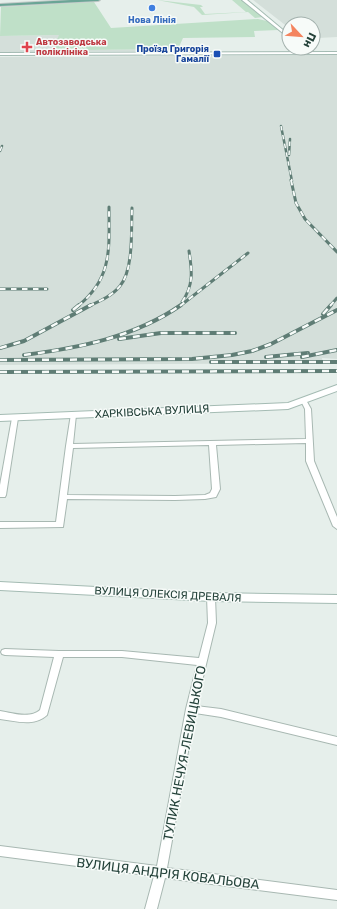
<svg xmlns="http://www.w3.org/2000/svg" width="337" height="909" viewBox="0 0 337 909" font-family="Rubik,sans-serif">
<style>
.built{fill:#d4dfda}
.green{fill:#bfe0c8}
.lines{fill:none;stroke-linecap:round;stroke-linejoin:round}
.street-casing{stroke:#a8b8b2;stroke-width:2}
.secondary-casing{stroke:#a4bbb3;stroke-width:2}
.primary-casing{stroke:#c2cac8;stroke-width:2}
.street{fill:#fff;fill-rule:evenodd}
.secondary{fill:#fff;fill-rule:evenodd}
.primary{fill:#6aa596;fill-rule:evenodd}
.rail-far2-casing{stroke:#5f7d75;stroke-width:2.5}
.rail-far1-casing{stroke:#5f7d75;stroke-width:3}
.rail-casing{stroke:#5f7d75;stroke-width:4}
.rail-far2{stroke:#f7fbf9;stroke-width:1.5;stroke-dasharray:4.5;stroke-linecap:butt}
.rail-far1{stroke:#f7fbf9;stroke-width:2;stroke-dasharray:5.5;stroke-linecap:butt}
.rail{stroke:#f7fbf9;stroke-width:2.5;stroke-dasharray:7;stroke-linecap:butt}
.shop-dot{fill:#3f7fe0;stroke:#f7fbf9;stroke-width:1.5}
.health-dot{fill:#e0444e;stroke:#f7fbf9;stroke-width:1.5}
.transit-dot{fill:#1a4fb4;stroke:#f7fbf9;stroke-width:1.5}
.labels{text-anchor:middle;stroke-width:3;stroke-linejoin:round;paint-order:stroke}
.far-shop-label{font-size:9px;font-weight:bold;fill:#366cbe;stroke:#f7fbf9}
.far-health-label{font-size:9px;font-weight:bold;fill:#be3a42;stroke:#f7fbf9;text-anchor:start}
.far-transit-label{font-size:9px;font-weight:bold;fill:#164399;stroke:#f7fbf9;text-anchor:end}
.street-label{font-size:11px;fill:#24423a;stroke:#f7fbf9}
.near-street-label{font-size:13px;fill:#24423a;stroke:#f7fbf9}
</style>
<rect width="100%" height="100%" fill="#e6efeb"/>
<!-- built -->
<g class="built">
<path d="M 253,0 L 337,0 L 337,37 L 318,38 L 313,33 L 313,24 L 289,24 L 289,30 L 288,29 L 289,28 Z"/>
<path d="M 60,35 L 52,52 L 0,52 L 0,36 Z"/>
<path d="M 174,49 L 175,51 L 80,51 L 81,50 Z"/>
<path d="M 337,55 L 337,359 L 322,358 L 323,363 L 0,365 L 0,57 Z"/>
</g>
<!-- green -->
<g class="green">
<path d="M 157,0 L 201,5 L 203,7 L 200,7 L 205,14 L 246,12 L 232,0 L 243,0 L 263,17 L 255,18 L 248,12 L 202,15 L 194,7 Z"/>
<path d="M 94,2 L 111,28 L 258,19 L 267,21 L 278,30 L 254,31 L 255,37 L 183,38 L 178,49 L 81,50 L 80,51 L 52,52 L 59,35 L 0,36 L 1,7 Z"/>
</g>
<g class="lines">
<!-- street casing -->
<g class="street-casing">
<g id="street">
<path d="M 304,399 L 306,400 L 311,409 L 314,461 L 337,517 L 337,529 L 333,526 L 306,461 L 306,443 L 216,445 L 220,489 L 216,497 L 205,499 L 175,500 L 67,499 L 63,527 L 0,528 L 0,522 L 56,522 L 66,446 L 71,414 L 75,414 L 76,415 L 73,444 L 306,439 L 305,409 L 301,401 ZM 209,445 L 212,489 L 210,493 L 205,495 L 175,496 L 67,495 L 73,448 Z"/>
<path d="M 15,416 L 18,418 L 6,495 L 5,497 L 0,497 L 0,485 L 12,418 Z"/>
<path d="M 211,594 L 214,595 L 215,597 L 216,623 L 196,706 L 221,709 L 337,737 L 337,745 L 221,717 L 195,713 L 167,868 L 337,890 L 337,900 L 165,878 L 157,909 L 145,909 L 154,876 L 0,856 L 0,846 L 157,866 L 186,709 L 197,665 L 122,657 L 63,657 L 47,715 C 34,727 16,721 0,719 L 0,711 C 12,713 30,719 40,710 L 54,657 L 5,655 L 2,654 L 1,652 L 2,650 L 5,649 L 59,651 L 122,651 L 199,658 L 208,623 L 207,597 L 208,595 Z"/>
</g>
</g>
<!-- secondary casing -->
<g class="secondary-casing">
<g id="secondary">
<path d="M 242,0 L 247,0 L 289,35 L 289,38 Z"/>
<path d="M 337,52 L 337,54 L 0,55 L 0,53 Z"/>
<path d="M 337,385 L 337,391 L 288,409 L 0,421 L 0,415 L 288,403 Z"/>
<path d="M 0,582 L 211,593 L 337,595 L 337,603 L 211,601 L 0,590 Z"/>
</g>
</g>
<!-- primary casing -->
<g class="primary-casing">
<path id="primary" d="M 71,0 L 100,0 L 98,1 L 0,6 L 0,4 Z"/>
</g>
<!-- street -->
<use href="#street" class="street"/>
<!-- secondary -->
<use href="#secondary" class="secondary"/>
<!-- primary -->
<use href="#primary" class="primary"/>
<!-- rail-far2 casing -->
<g class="rail-far2-casing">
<g id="rail-far2">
<path d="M 281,126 L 292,181"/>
<path d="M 0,151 L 2,146"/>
<path d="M 289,155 L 290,139"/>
</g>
</g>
<!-- rail-far1 casing -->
<g class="rail-far1-casing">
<g id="rail-far1">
<path d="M 291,180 L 296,203 L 305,219 L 337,252"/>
<path d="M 0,289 L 47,289"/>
<path d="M 182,302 C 194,285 192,270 189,251"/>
<path d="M 78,306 C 113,278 109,248 109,207"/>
<path d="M 89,306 C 100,301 112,296 120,286 C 134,269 131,230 132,208"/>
<path d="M 180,306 L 248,253"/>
<path d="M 330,306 L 337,298"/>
</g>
</g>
<!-- rail casing -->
<g class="rail-casing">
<g id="rail">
<path d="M 73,310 L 79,305"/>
<path d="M 323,314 L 331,305"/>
<path d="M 119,339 L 161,333 L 235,333"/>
<path d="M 0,348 L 24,341 L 91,305"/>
<path d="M 24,355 C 79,348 135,337 181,305"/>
<path d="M 266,357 L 308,353"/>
<path d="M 302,357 L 337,350"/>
<path d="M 0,360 L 192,359 L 232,355 L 252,351 L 271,344 L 337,310"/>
<path d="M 211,362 L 337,362"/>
<path d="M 0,372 L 337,371"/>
</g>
</g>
<!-- rail-far2 -->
<use href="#rail-far2" class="rail-far2"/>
<!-- rail-far1 -->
<use href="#rail-far1" class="rail-far1"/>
<!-- rail -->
<use href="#rail" class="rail"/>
</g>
<!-- markers -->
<circle class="shop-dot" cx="152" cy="8" r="4"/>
<path class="health-dot" d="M25 41h4v4h4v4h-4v4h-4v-4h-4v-4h4z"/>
<rect class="transit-dot" x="213" y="50" width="8" height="8" rx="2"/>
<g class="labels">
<!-- far-shop labels -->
<g class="far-shop-label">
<text x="152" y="23">Нова Лінія</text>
</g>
<!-- far-health labels -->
<g class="far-health-label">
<text x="36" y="45">Автозаводська<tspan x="36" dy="10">поліклініка</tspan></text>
</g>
<!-- far-transit labels -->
<g class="far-transit-label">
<text x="209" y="52">Проїзд Григорія<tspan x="209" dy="10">Гамалії</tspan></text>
</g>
<!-- street labels -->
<g class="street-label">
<text transform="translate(152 411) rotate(-3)" y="4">ХАРКІВСЬКА ВУЛИЦЯ</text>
<text transform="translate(168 594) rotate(3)" y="4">ВУЛИЦЯ ОЛЕКСІЯ ДРЕВАЛЯ</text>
</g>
<!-- near-street labels -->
<g class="near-street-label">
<text transform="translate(184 753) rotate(-79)" y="5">ТУПИК НЕЧУЯ-ЛЕВИЦЬКОГО</text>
<text transform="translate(168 873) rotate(7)" y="5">ВУЛИЦЯ АНДРІЯ КОВАЛЬОВА</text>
</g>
</g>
<!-- north arrow -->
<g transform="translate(301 36) rotate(116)"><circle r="19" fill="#f7fbf9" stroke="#a3b1ad"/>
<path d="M0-3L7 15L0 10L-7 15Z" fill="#f4845f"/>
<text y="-6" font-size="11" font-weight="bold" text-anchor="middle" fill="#24423a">Пн</text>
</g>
</svg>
